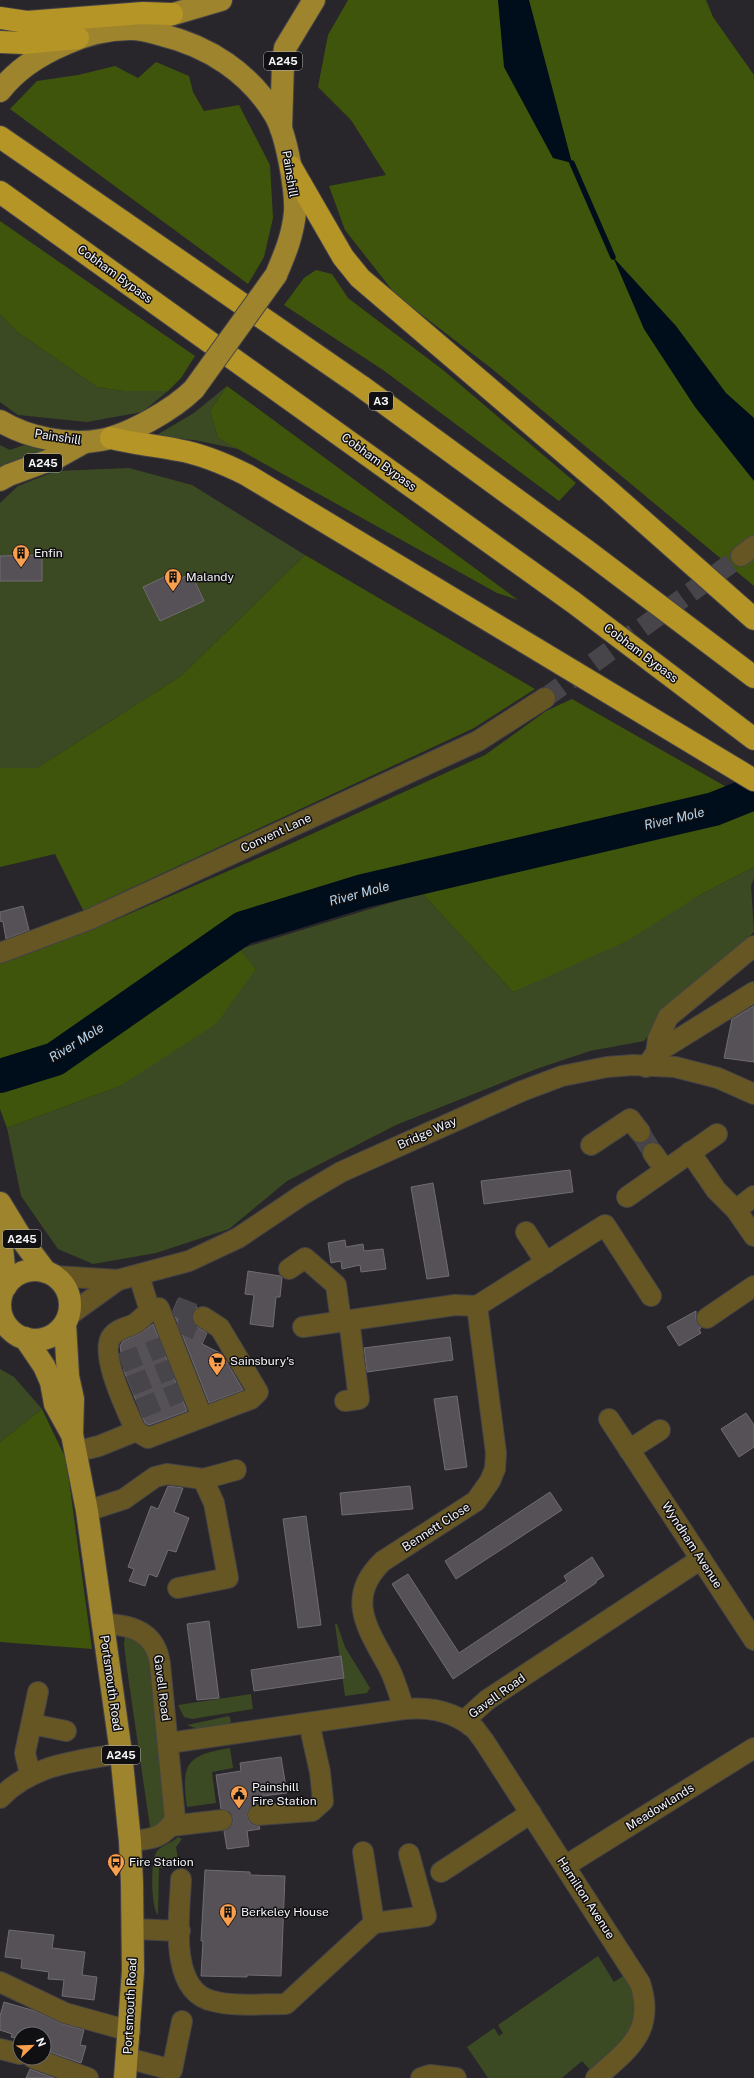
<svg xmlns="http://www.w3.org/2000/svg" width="754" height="2078" viewBox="0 0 754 2078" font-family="'Public Sans',sans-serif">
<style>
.green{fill:#3b4a23}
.forest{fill:#3f550c}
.water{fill:#000d1b}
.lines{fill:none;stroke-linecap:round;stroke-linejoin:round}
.stream{stroke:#000d1b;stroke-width:5.5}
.river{stroke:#000d1b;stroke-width:34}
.building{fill:#555156;stroke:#706c71}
.minor-tunnel{stroke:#474549;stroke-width:20;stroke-dasharray:20 10;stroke-linecap:butt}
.minor-casing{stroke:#454347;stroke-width:22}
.major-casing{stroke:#454347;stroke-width:24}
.highway-casing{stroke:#454347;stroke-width:24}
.minor{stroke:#665623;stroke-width:20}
.major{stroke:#9e842d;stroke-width:22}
.highway{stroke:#b69527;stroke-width:22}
.major-bridge-casing{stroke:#454347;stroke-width:24;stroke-linecap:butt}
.major-bridge{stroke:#9e842d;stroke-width:22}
.labels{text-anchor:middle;stroke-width:3;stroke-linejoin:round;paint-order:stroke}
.shield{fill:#100f11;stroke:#b0afb2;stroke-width:1}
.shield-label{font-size:11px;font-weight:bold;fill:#f5f4f7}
.street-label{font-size:12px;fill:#f5f4f7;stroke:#100f11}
.poi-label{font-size:12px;fill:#f5f4f7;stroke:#100f11;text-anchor:start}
.water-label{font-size:13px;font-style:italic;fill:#b5d7f2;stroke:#100f11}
</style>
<rect width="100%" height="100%" fill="#28262a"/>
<!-- green -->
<g class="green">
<path d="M 0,314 L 16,331 L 97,387 L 123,391 L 168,391 L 142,412 L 87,422 L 18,415 L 0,402 Z"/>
<path d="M 227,386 L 210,411 L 218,438 L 238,449 L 194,440 L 155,436 L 194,413 Z"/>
<path d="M 27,444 L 47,450 L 0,475 L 0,445 L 10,450 Z"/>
<path d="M 129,468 L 192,485 L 305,555 L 181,676 L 37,768 L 0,768 L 0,503 L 18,486 L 56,471 Z"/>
<path d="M 754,867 L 754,878 L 751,886 L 754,932 L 654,1028 L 644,1041 L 590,1051 L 539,1068 L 396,1125 L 287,1181 L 229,1229 L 156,1253 L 93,1264 L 58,1249 L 21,1196 L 7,1128 L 120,1086 L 256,969 L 240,949 L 422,893 L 513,992 Z"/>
<path d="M 0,1369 L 14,1377 L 42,1409 L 0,1442 Z"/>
<path d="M 335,1624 L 337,1624 L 345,1647 L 370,1688 L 367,1693 L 345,1696 Z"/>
<path d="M 130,1635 L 149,1647 L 166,1821 L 153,1828 L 150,1827 L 127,1669 L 124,1644 L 125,1637 Z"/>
<path d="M 251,1694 L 253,1709 L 192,1719 L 184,1717 L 178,1705 Z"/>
<path d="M 229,1716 L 231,1721 L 229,1725 L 198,1729 L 187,1725 Z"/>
<path d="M 230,1748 L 233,1768 L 212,1772 L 216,1803 L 187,1807 C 181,1764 186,1755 230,1748 Z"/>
<path d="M 178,1837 L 182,1839 L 176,1847 L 179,1865 L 159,1868 L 158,1915 C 151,1908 150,1860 157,1851 C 162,1845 172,1843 178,1837 Z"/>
<path d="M 598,1956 L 614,1982 L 626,1974 L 633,1986 L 636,2017 L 626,2039 L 591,2071 L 582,2061 L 562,2078 L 488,2078 L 467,2047 L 494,2028 L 499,2036 L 503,2033 L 498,2025 Z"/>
</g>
<!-- forest -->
<g class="forest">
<path d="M 348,0 L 706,0 L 713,17 L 754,75 L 754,586 L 491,368 L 396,295 L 345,230 L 329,186 L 386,175 L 351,120 L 318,87 L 328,35 Z"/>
<path d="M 156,62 L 189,76 L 193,92 L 204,111 L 239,105 L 270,165 L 273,218 L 264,257 L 248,284 L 10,109 L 37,81 L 78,75 L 115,66 L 138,78 Z"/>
<path d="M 0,221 L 195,356 L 181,378 L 168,391 L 123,391 L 97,387 L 16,331 L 0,314 Z"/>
<path d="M 316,270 L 332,274 L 348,298 L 443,370 L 576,483 L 559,501 L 383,370 L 284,305 L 304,278 Z"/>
<path d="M 227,386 L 518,600 L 497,593 L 218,438 L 210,411 Z"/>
<path d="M 305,555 L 535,689 L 474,728 L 101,902 L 85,914 L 55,854 L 0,867 L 0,768 L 37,768 L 181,676 Z"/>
<path d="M 572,699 L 730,789 L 707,799 L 320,888 L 227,922 L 51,1045 L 0,1061 L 0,957 L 115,920 L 279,849 L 485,755 L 546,711 Z"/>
<path d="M 754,808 L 754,867 L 698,896 L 627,941 L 513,992 L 422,893 L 698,826 Z"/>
<path d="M 240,949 L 256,969 L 216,1024 L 120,1086 L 7,1128 L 0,1109 L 0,1088 L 72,1067 Z"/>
<path d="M 42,1409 L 66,1459 L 92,1649 L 0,1642 L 0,1442 Z"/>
</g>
<!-- water -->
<g class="water">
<path d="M 498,0 L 529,0 L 572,163 L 553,158 L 504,67 Z"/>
<path d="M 613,257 L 676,326 L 726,393 L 754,418 L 754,481 L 695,407 L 644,329 Z"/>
</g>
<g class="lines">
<!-- stream -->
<path class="stream" d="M 572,163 L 613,257"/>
<!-- river -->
<path class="river" d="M 0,1076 L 55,1059 L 243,928 L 363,891 L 714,809 L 754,793"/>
</g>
<!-- building -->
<g class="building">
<path d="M 42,555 L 42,581 L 0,581 L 0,556 Z"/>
<path d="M 177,571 L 180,579 L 191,573 L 204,601 L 160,621 L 143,587 Z"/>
<path d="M 23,906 L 29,930 L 6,939 L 3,922 L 0,921 L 0,912 Z"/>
<path d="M 754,1006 L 754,1062 L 724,1058 L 732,1019 Z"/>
<path d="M 570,1170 L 573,1192 L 484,1204 L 481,1181 Z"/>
<path d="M 433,1183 L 449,1276 L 427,1279 L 411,1187 Z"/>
<path d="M 345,1240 L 346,1247 L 363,1244 L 364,1251 L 383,1249 L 386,1269 L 361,1272 L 360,1265 L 342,1269 L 341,1261 L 331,1263 L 328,1243 Z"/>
<path d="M 248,1271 L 280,1276 L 282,1278 L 280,1297 L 276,1297 L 273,1327 L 250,1324 L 254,1295 L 245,1294 Z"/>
<path d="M 178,1299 L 197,1307 L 192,1317 L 196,1326 L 207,1333 L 202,1344 L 222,1354 L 243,1390 L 209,1403 L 173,1311 Z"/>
<path d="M 696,1311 L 696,1319 L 701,1328 L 699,1329 L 701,1333 L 679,1346 L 667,1327 Z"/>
<path d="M 153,1324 L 187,1411 L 149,1425 L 145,1423 L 124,1371 L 120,1346 L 123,1341 L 141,1333 Z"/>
<path d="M 450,1337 L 453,1360 L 367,1372 L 364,1348 Z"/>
<path d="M 457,1396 L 467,1467 L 445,1470 L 434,1399 Z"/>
<path d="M 746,1413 L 754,1425 L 754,1447 L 739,1457 L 721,1429 Z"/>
<path d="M 168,1486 L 183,1488 L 174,1512 L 189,1518 L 176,1552 L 168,1550 L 157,1577 L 149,1574 L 145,1586 L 129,1581 L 134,1569 L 128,1567 L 151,1506 L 158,1509 Z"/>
<path d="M 410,1486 L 413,1509 L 342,1515 L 340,1493 Z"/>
<path d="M 550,1492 L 562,1510 L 456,1579 L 445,1561 Z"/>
<path d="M 306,1516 L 321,1625 L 298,1628 L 283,1519 Z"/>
<path d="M 592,1557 L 604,1576 L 596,1581 L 596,1583 L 453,1679 L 392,1584 L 408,1574 L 459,1653 L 567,1581 L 564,1576 Z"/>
<path d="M 209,1621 L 219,1698 L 197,1700 L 187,1624 Z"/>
<path d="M 341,1656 L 344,1678 L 254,1691 L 251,1670 Z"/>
<path d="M 281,1757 L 287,1793 L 255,1797 L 256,1804 L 248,1810 L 247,1816 L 249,1822 L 253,1825 L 259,1826 L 260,1829 L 247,1831 L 249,1846 L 227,1849 L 224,1831 L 232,1825 L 233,1818 L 227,1810 L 221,1809 L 216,1775 L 241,1771 L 240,1763 Z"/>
<path d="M 205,1870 L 250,1872 L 250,1875 L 285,1876 L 281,1976 L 247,1975 L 247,1977 L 201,1976 L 203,1941 L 201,1941 Z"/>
<path d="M 9,1930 L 54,1935 L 52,1948 L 85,1952 L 82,1975 L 97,1977 L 94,2000 L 62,1996 L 64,1980 L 48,1979 L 49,1972 L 21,1968 L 22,1959 L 5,1957 Z"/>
<path d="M 4,2002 L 35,2011 L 60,2023 L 84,2030 L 80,2045 L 86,2046 L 81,2063 L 44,2050 L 44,2034 L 20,2034 L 20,2039 L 11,2037 L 12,2034 L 0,2030 L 0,2016 Z"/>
<path d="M 30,2069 L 54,2078 L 26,2078 Z"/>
</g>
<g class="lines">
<!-- minor-tunnel -->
<g class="minor-tunnel">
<path d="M 545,698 L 741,556"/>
<path d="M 640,1132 L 653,1153"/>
<path d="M 175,1306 L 203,1317"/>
<path d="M 178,1322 L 206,1334"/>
<path d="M 121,1363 L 172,1343"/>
<path d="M 130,1386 L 181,1365"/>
<path d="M 139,1409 L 190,1388"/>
</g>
<!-- minor casing -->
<g class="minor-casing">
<g id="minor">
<path d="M 741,556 L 754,546"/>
<path d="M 0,953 L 88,920 L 478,741 L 545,698"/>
<path d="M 656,1053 L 754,992"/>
<path d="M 646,1067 L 656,1053 L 658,1039 L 668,1017 L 754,946"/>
<path d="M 591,1145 L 630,1119 L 640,1132"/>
<path d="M 690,1152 L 716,1190 L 736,1210 L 754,1236"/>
<path d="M 653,1153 L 665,1170"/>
<path d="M 627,1197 L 717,1134"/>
<path d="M 736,1210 L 754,1196"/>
<path d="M 526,1232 L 546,1263"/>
<path d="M 289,1269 L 305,1258 L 336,1285 L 341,1321"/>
<path d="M 55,1276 L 118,1280 L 189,1261 L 238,1238 L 302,1195 L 341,1172 L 522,1091 L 562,1076 L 607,1067 L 633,1065 L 675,1067 L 718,1078 L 754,1094"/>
<path d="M 150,1311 L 159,1308 L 202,1417"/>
<path d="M 68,1316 L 118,1280"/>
<path d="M 707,1318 L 754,1286"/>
<path d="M 303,1327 L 455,1305 L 477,1306 L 605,1225 L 651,1296"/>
<path d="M 345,1401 L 359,1399 L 349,1320"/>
<path d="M 609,1419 L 754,1640"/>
<path d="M 136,1431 L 148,1438 L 251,1399 L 258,1392 L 220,1328 L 203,1317"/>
<path d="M 629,1450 L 660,1430"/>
<path d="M 75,1452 L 99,1446 L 136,1431 C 128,1413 98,1352 112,1336 C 118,1328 128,1328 136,1323 C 141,1319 145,1315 150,1311 L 139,1276"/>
<path d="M 87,1511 L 124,1499 L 155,1477 L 167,1474 L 203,1479 L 236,1470"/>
<path d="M 178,1588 L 228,1578 L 214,1503 L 203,1479"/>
<path d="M 102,1624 C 131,1624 156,1632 160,1664 L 175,1819 C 163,1839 151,1839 130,1841"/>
<path d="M 404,1709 C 399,1694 395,1679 388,1666 C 367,1628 345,1597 383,1561 L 476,1501 L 490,1481 L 495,1469 L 496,1453 L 477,1306"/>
<path d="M 464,1721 L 475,1729 L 484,1741 L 640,1983 C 656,2031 628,2050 596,2078"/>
<path d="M 32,1724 L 66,1731"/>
<path d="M 169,1743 L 404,1709 C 427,1707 445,1710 464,1721 L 487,1700 L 701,1559"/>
<path d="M 30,1774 L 25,1753 L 38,1692"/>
<path d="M 0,1798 C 34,1763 76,1762 121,1753"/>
<path d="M 258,1815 L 312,1811 L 323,1801 L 320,1772 L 309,1723"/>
<path d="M 171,1826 L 222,1820"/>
<path d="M 565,1866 L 754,1748"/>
<path d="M 441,1872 L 531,1813"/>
<path d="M 181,1879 C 180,1913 167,1991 213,2001 C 235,2007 262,2004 286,2004 L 374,1923 L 363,1852"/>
<path d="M 374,1923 L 426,1916 L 409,1854"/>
<path d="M 133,1929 L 180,1931"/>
<path d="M 0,1982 L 65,2013 L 130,2031"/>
<path d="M 0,2049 L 20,2054"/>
<path d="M 33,2058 L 88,2078"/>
<path d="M 127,2058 L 172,2070 L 182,2021"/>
<path d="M 421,2078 L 430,2075 L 456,2078"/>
</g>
</g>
<!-- major casing -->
<g class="major-casing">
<g id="major">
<path d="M 153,20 L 221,0"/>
<path d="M 0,91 C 17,69 39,55 65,44 C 85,35 108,29 129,29 C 140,28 151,32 162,35 C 208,46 250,73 275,115 C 283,129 287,148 290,164 C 293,180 296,196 295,212 C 293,235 285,254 276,275"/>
<path d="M 281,129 L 283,63 L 285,48 L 314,0"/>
<path d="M 0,421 C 28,438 69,446 101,440 C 129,435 174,409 194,389"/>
<path d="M 0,480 L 9,475 L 58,457 L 85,442"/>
<path d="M 0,1203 L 25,1244 L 46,1272"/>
<path d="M 0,1229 L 6,1286"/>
<circle cx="35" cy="1305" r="35"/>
<path d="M 65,1324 L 68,1376 L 73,1399 L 72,1434 L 87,1511 L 121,1753 L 130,1841 L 132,1883 L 133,1971 L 125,2078"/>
<path d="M 25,1338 L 44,1366 L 51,1382 L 55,1404 L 71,1433"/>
</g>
</g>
<!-- highway casing -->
<g class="highway-casing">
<g id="highway">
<path d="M 0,18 L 27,22 L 143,13 L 172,14"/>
<path d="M 0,42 L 24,43 L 78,38"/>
<path d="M 0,137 L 361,386 L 587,551 L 754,677"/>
<path d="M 291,167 L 343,257 L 360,278 L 608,490 L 754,619"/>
<path d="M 0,192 L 573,602 L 754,739"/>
<path d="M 111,438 C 133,444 155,445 178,450 C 202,454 225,464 247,475 L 754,780"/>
</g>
</g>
<!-- minor -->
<use href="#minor" class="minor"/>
<!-- major -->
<use href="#major" class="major"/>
<!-- highway -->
<use href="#highway" class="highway"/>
<!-- major-bridge casing -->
<g class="major-bridge-casing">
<path id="major-bridge" d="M 194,389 L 276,275"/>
</g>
<!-- major-bridge -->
<use href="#major-bridge" class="major-bridge"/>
</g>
<!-- icons -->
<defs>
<g id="building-pin" transform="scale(0.9)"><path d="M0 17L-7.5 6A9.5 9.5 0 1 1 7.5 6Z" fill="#fa9f4e" stroke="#100f11"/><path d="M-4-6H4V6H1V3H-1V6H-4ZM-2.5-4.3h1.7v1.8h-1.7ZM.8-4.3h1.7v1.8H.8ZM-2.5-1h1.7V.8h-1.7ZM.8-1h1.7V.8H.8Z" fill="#111"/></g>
<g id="supermarket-pin" transform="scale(0.9)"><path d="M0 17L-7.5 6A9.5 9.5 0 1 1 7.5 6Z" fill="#fa9f4e" stroke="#100f11"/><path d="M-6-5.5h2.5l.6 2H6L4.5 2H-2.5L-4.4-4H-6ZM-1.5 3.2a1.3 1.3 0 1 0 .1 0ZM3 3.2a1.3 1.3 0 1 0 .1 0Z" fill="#111"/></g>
<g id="civic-pin" transform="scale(0.9)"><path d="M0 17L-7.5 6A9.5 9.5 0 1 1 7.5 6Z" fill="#fa9f4e" stroke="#100f11"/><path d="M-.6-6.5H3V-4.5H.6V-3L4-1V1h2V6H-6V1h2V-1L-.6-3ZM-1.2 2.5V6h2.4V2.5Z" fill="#111"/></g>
<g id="bus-pin" transform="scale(0.9)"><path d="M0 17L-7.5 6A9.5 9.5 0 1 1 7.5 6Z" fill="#fa9f4e" stroke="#100f11"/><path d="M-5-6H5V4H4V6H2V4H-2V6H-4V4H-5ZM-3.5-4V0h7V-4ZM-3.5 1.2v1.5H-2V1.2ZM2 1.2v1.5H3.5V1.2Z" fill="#111"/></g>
</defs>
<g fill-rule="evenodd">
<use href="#building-pin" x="21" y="553"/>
<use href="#building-pin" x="173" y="577"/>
<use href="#supermarket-pin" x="217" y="1361"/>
<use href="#civic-pin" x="239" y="1794"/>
<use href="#bus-pin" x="116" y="1862"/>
<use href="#building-pin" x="228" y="1912"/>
</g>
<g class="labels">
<!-- shield labels -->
<g class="shield">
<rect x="264" y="52" width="38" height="18" rx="3"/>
<rect x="369" y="392" width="24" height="18" rx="3"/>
<rect x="24" y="454" width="38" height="18" rx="3"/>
<rect x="3" y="1230" width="38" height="18" rx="3"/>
<rect x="102" y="1746" width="38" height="18" rx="3"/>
</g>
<g class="shield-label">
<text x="283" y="65">A245</text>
<text x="381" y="405">A3</text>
<text x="43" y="467">A245</text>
<text x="22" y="1243">A245</text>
<text x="121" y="1759">A245</text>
</g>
<!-- street labels -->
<g class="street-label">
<text transform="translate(290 174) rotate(81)" y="4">Painshill</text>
<text transform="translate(115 274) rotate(36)" y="4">Cobham Bypass</text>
<text transform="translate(58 437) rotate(9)" y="4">Painshill</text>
<text transform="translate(379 462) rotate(36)" y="4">Cobham Bypass</text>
<text transform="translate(641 653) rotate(37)" y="4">Cobham Bypass</text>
<text transform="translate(276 833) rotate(-25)" y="4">Convent Lane</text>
<text transform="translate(427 1133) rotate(-24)" y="4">Bridge Way</text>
<text transform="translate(436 1527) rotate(-33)" y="4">Bennett Close</text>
<text transform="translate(692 1545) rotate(57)" y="4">Wyndham Avenue</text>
<text transform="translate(111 1683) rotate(82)" y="4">Portsmouth Road</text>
<text transform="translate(162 1688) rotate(83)" y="4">Gavell Road</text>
<text transform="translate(497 1696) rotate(-36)" y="4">Gavell Road</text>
<text transform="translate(660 1807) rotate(-32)" y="4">Meadowlands</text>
<text transform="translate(586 1898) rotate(57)" y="4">Hamilton Avenue</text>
<text transform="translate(130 2006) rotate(-87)" y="4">Portsmouth Road</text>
</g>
<!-- poi labels -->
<g class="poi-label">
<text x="34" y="557">Enfin</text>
<text x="186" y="581">Malandy</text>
<text x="230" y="1365">Sainsbury's</text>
<text x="252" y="1791">Painshill<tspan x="252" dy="14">Fire Station</tspan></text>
<text x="129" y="1866">Fire Station</text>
<text x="241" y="1916">Berkeley House</text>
</g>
<!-- water labels -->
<g class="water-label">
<text transform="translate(674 818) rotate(-13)" y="5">River Mole</text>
<text transform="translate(359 893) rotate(-15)" y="5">River Mole</text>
<text transform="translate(76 1042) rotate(-32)" y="5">River Mole</text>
</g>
</g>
<!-- north arrow -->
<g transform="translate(32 2046) rotate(67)"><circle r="19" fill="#100f11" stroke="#6c6b6d"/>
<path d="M0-3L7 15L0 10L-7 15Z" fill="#fa9f4e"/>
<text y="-6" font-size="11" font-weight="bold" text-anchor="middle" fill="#f5f4f7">N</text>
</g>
</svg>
